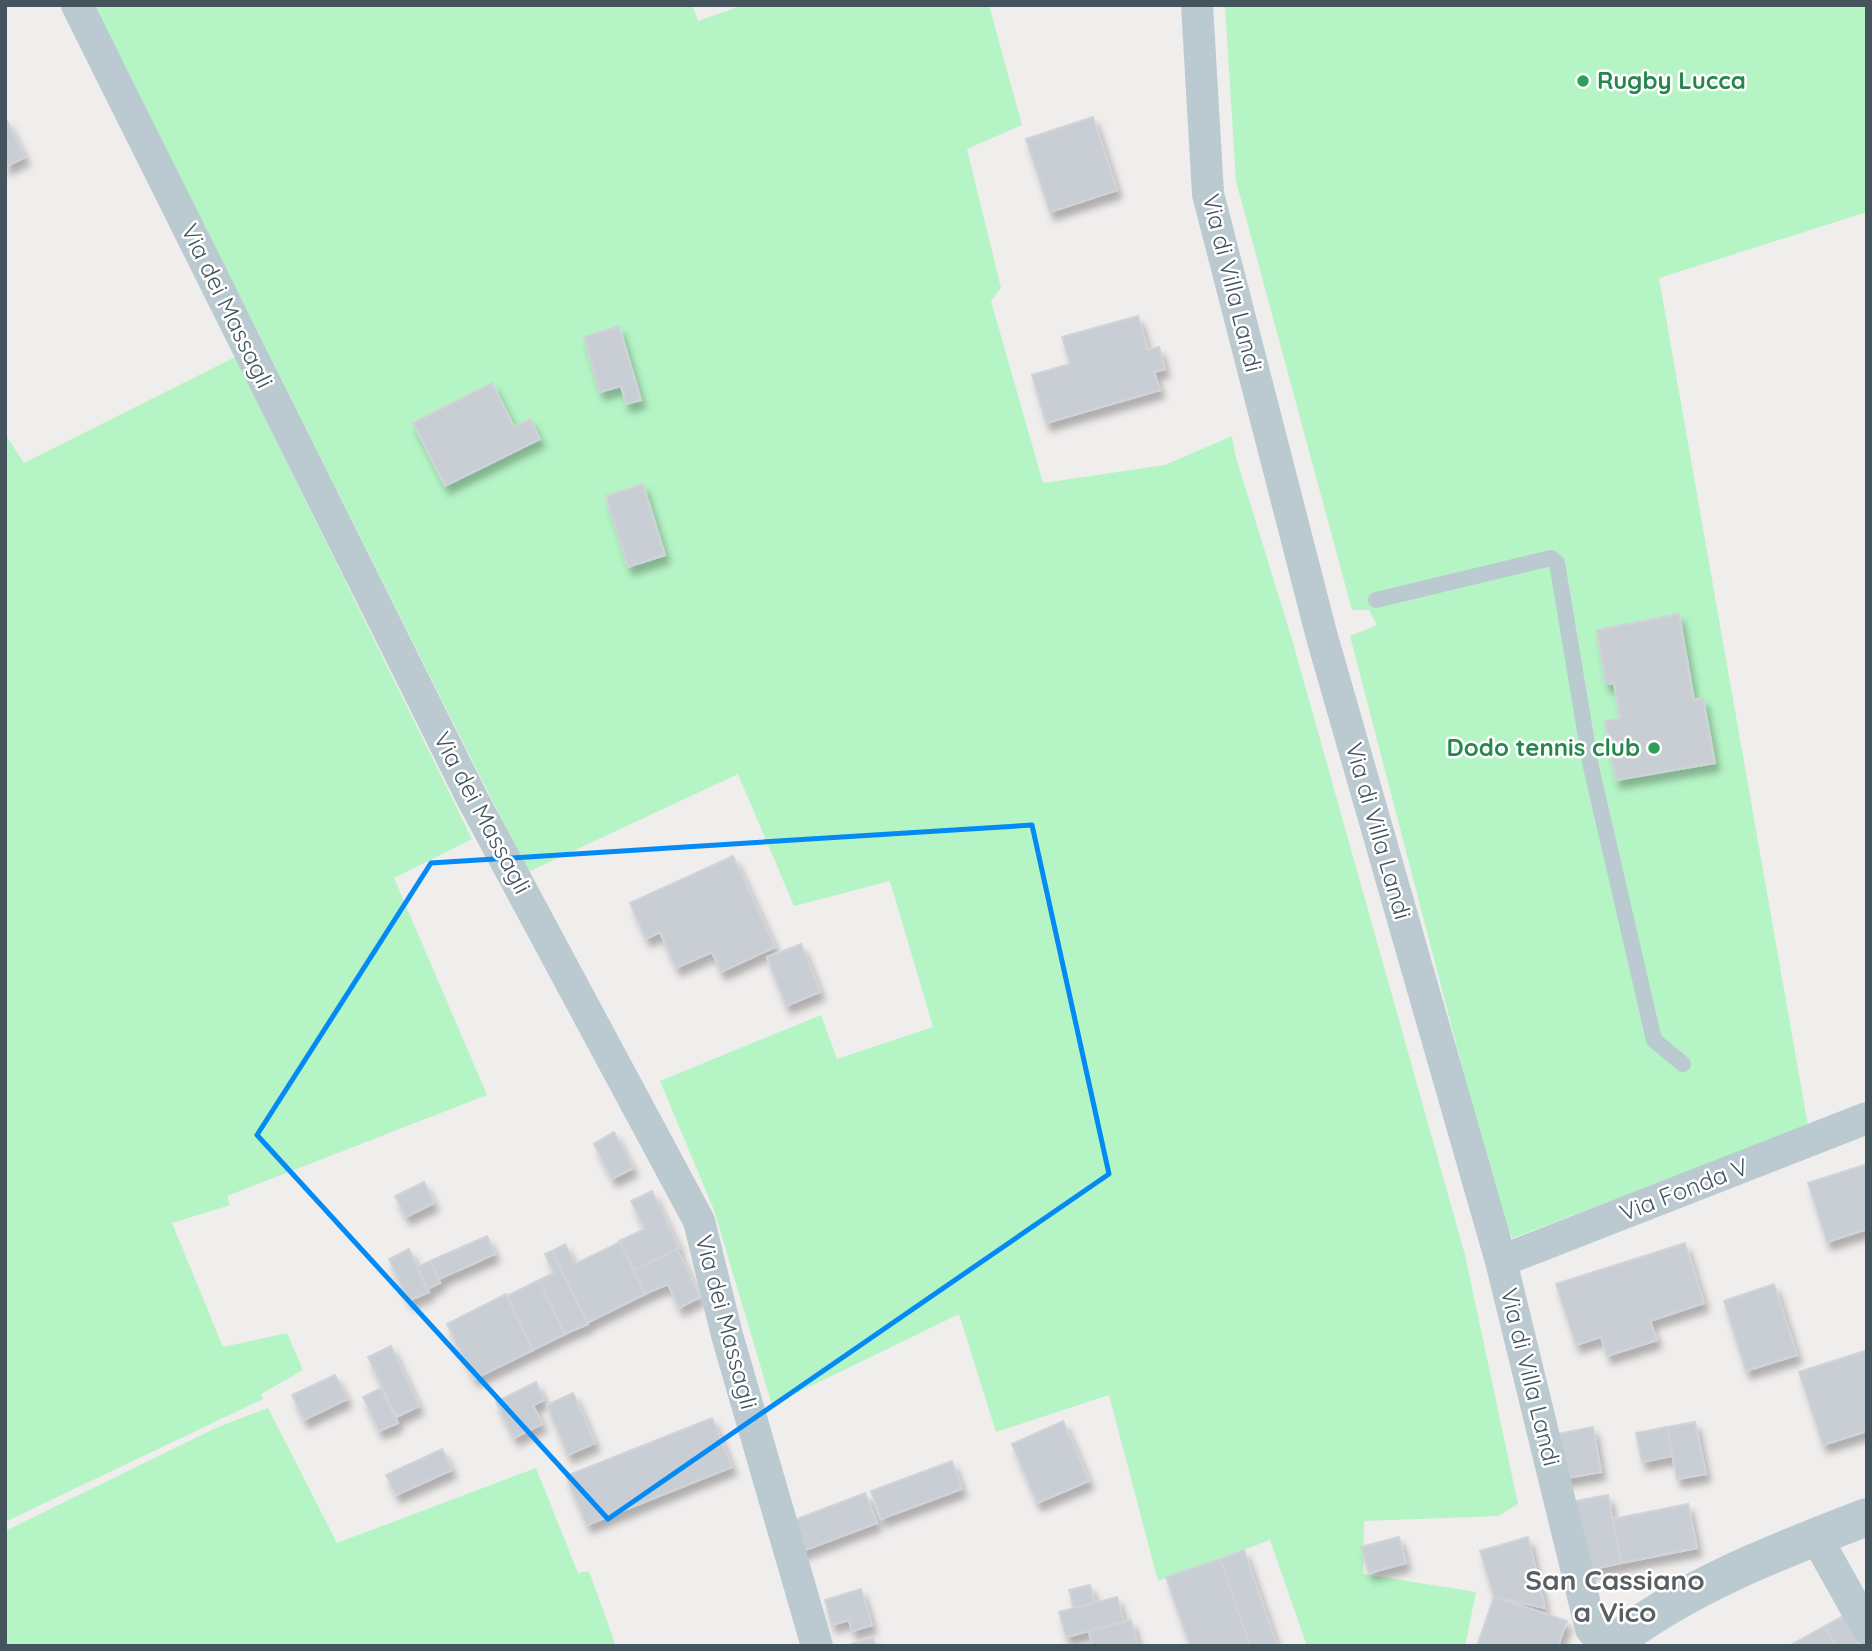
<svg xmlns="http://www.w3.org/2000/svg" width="1872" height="1651" viewBox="0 0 1872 1651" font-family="Quicksand,sans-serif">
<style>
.green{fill:#b5f4c5}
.building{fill:#c8ced3;stroke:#d0d4da;stroke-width:2;filter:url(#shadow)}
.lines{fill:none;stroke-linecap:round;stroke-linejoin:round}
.service{stroke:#bbcad1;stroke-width:16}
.minor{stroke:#bbcad1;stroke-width:32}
.tertiary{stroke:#bbcad1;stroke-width:38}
.marked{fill:none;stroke:#038af4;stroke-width:5;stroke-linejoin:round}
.leisure-dot{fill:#2e9e5b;stroke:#fff;stroke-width:2.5}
.labels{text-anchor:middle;stroke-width:5;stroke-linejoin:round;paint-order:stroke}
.leisure-label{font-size:24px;font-weight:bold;fill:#27864d;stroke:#fff;text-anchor:start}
.street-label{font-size:24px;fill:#43545d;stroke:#fff}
.quarter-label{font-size:28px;font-weight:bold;fill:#595f63;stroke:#fff}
</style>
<defs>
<filter id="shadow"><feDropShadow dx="4.5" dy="8" stdDeviation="3.5" flood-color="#0004"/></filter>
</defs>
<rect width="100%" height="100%" fill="#f0eded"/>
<!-- green -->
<g class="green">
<path d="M 94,5 L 692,5 L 698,21 L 743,5 L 989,5 L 1022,125 L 967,149 L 1001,288 L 991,301 L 1043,483 L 1165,465 L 1232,436 L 1235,454 L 1293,643 L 1465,1255 L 1518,1504 L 1498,1516 L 1364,1521 L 1363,1574 L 1476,1592 L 1465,1646 L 1307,1646 L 1270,1540 L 1158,1581 L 1109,1395 L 996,1432 L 959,1314 L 772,1405 L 714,1210 L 660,1081 L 821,1015 L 837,1059 L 933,1027 L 890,881 L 794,906 L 738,774 L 528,872 Z"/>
<path d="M 1225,5 L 1867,5 L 1867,212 L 1659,278 L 1808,1126 L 1513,1238 L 1503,1224 L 1350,636 L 1377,625 L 1369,610 L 1352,610 L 1236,181 Z"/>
<path d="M 235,357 L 472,839 L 394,878 L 487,1095 L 227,1196 L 230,1205 L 172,1223 L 223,1347 L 287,1333 L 303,1370 L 261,1394 L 263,1399 L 5,1522 L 5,434 L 24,463 Z"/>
<path d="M 268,1408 L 337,1543 L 536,1468 L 578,1573 L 589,1571 L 616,1646 L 5,1646 L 5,1531 L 216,1428 Z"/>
</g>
<!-- building -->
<g class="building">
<path d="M 5,117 L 25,157 L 5,167 Z"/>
<path d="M 1093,117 L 1117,190 L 1050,212 L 1026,139 Z"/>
<path d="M 1138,316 L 1148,350 L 1159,347 L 1165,369 L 1154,372 L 1160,390 L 1046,423 L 1032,375 L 1070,364 L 1062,337 Z"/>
<path d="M 619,326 L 641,400 L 626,404 L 621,386 L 600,392 L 584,337 Z"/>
<path d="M 492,383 L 514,427 L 530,419 L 540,439 L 445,486 L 413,423 Z"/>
<path d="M 643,484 L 665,555 L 628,567 L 606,496 Z"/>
<path d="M 1679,614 L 1694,700 L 1703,698 L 1715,763 L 1616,780 L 1605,721 L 1620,718 L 1614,683 L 1606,684 L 1597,630 Z"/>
<path d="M 733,856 L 775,947 L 721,972 L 712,952 L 676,968 L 660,932 L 646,939 L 630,903 Z"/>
<path d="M 801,944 L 820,992 L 786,1006 L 767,957 Z"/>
<path d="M 614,1132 L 633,1168 L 612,1179 L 594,1144 Z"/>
<path d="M 1867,1164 L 1867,1229 L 1827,1242 L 1808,1183 Z"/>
<path d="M 424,1182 L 434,1203 L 406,1217 L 395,1196 Z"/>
<path d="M 652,1191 L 679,1248 L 634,1270 L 619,1241 L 645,1229 L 631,1201 Z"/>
<path d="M 487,1236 L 495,1254 L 439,1279 L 430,1261 Z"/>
<path d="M 620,1242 L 645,1294 L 587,1323 L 552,1251 L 565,1244 L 575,1264 Z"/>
<path d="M 1685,1243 L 1704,1303 L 1650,1321 L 1657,1340 L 1607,1356 L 1601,1337 L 1576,1345 L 1556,1284 Z"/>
<path d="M 409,1249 L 429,1292 L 408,1301 L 389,1259 Z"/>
<path d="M 677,1249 L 700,1297 L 679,1308 L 668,1284 L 645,1294 L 634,1270 Z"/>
<path d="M 552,1251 L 588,1324 L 565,1334 L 539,1280 L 554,1273 L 545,1254 Z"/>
<path d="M 430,1261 L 440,1283 L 427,1289 L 417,1267 Z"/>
<path d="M 539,1280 L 565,1334 L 533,1350 L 507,1296 Z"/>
<path d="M 1774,1284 L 1797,1355 L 1746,1371 L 1724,1301 Z"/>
<path d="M 506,1294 L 533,1350 L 474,1379 L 447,1324 Z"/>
<path d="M 391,1346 L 419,1406 L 397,1417 L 368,1357 Z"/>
<path d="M 1867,1350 L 1867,1431 L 1823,1445 L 1799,1372 Z"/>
<path d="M 335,1375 L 347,1399 L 304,1420 L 292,1395 Z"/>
<path d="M 536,1382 L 544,1400 L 533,1405 L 542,1424 L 514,1438 L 496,1402 Z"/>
<path d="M 381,1388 L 398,1423 L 379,1431 L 363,1397 Z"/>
<path d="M 573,1393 L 595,1443 L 568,1455 L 547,1405 Z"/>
<path d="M 712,1418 L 732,1467 L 587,1525 L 566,1476 Z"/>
<path d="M 1063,1421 L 1089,1481 L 1037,1503 L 1012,1444 Z"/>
<path d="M 1695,1422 L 1706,1474 L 1677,1479 L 1667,1427 Z"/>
<path d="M 1593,1427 L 1601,1472 L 1555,1480 L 1547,1436 Z"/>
<path d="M 1667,1427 L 1672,1456 L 1642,1462 L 1636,1433 Z"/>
<path d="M 442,1449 L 452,1470 L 396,1495 L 386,1475 Z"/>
<path d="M 952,1461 L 962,1489 L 881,1519 L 871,1491 Z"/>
<path d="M 865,1493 L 877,1523 L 792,1555 L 781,1525 Z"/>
<path d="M 1608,1495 L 1621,1563 L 1584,1571 L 1570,1502 Z"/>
<path d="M 1688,1504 L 1697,1548 L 1621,1563 L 1613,1519 Z"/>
<path d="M 1399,1537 L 1406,1563 L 1369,1573 L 1361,1547 Z"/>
<path d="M 1528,1537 L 1545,1608 L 1494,1597 L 1480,1551 Z"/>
<path d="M 1244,1550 L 1277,1646 L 1250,1646 L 1220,1559 Z"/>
<path d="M 1220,1559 L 1250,1646 L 1190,1646 L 1166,1577 Z"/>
<path d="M 1090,1585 L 1095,1603 L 1074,1608 L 1069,1590 Z"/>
<path d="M 861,1589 L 872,1625 L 852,1631 L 849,1620 L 832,1625 L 825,1600 Z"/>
<path d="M 1117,1597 L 1124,1622 L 1066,1637 L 1059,1612 Z"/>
<path d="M 1494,1597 L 1567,1621 L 1558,1646 L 1477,1646 Z"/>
<path d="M 1849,1613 L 1863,1641 L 1854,1646 L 1836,1646 L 1825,1626 Z"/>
<path d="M 1131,1620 L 1138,1645 L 1092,1646 L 1089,1631 Z"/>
<path d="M 1825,1626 L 1836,1646 L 1789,1646 Z"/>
<path d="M 873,1638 L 876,1646 L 851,1646 L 851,1644 Z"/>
</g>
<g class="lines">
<!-- service -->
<path class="service" d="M 1376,600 L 1551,558 L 1557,563 L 1591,767 L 1654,1040 L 1683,1064"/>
<!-- minor -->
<g class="minor">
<path d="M 77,5 L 473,800 L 699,1221 L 727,1335 L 817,1646"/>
<path d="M 1197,5 L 1208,194 L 1322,637 L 1501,1261 L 1591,1629 L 1606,1646"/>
<path d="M 1501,1261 L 1867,1118"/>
<path d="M 1816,1537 L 1867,1628"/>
</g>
<!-- tertiary -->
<path class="tertiary" d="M 1609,1646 C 1686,1586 1776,1552 1867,1517"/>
</g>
<!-- marked area -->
<path class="marked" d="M 1032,825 L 1109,1174 L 608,1519 L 257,1135 L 431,863 Z"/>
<!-- markers -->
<g class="leisure-dot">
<circle cx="1583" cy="81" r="7"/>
<circle cx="1654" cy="748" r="7"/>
</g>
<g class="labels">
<!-- leisure labels -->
<g class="leisure-label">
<text x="1597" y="89">Rugby Lucca</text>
<text x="1640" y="756" text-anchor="end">Dodo tennis club</text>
</g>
<!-- street labels -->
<g class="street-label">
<text transform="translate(1232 283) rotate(76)" y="8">Via di Villa Landi</text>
<text transform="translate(227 306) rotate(64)" y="8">Via dei Massagli</text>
<text transform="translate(482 813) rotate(62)" y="8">Via dei Massagli</text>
<text transform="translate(1378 831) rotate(74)" y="8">Via di Villa Landi</text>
<text transform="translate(1684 1190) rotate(-21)" y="8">Via Fonda V</text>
<text transform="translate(726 1322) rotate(75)" y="8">Via dei Massagli</text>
<text transform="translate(1530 1377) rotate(76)" y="8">Via di Villa Landi</text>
</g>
<!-- quarter labels -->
<g class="quarter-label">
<text x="1615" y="1590">San Cassiano<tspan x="1615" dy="32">a Vico</tspan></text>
</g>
</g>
<!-- border -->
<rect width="1872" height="1651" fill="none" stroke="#43545d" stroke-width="14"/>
</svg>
